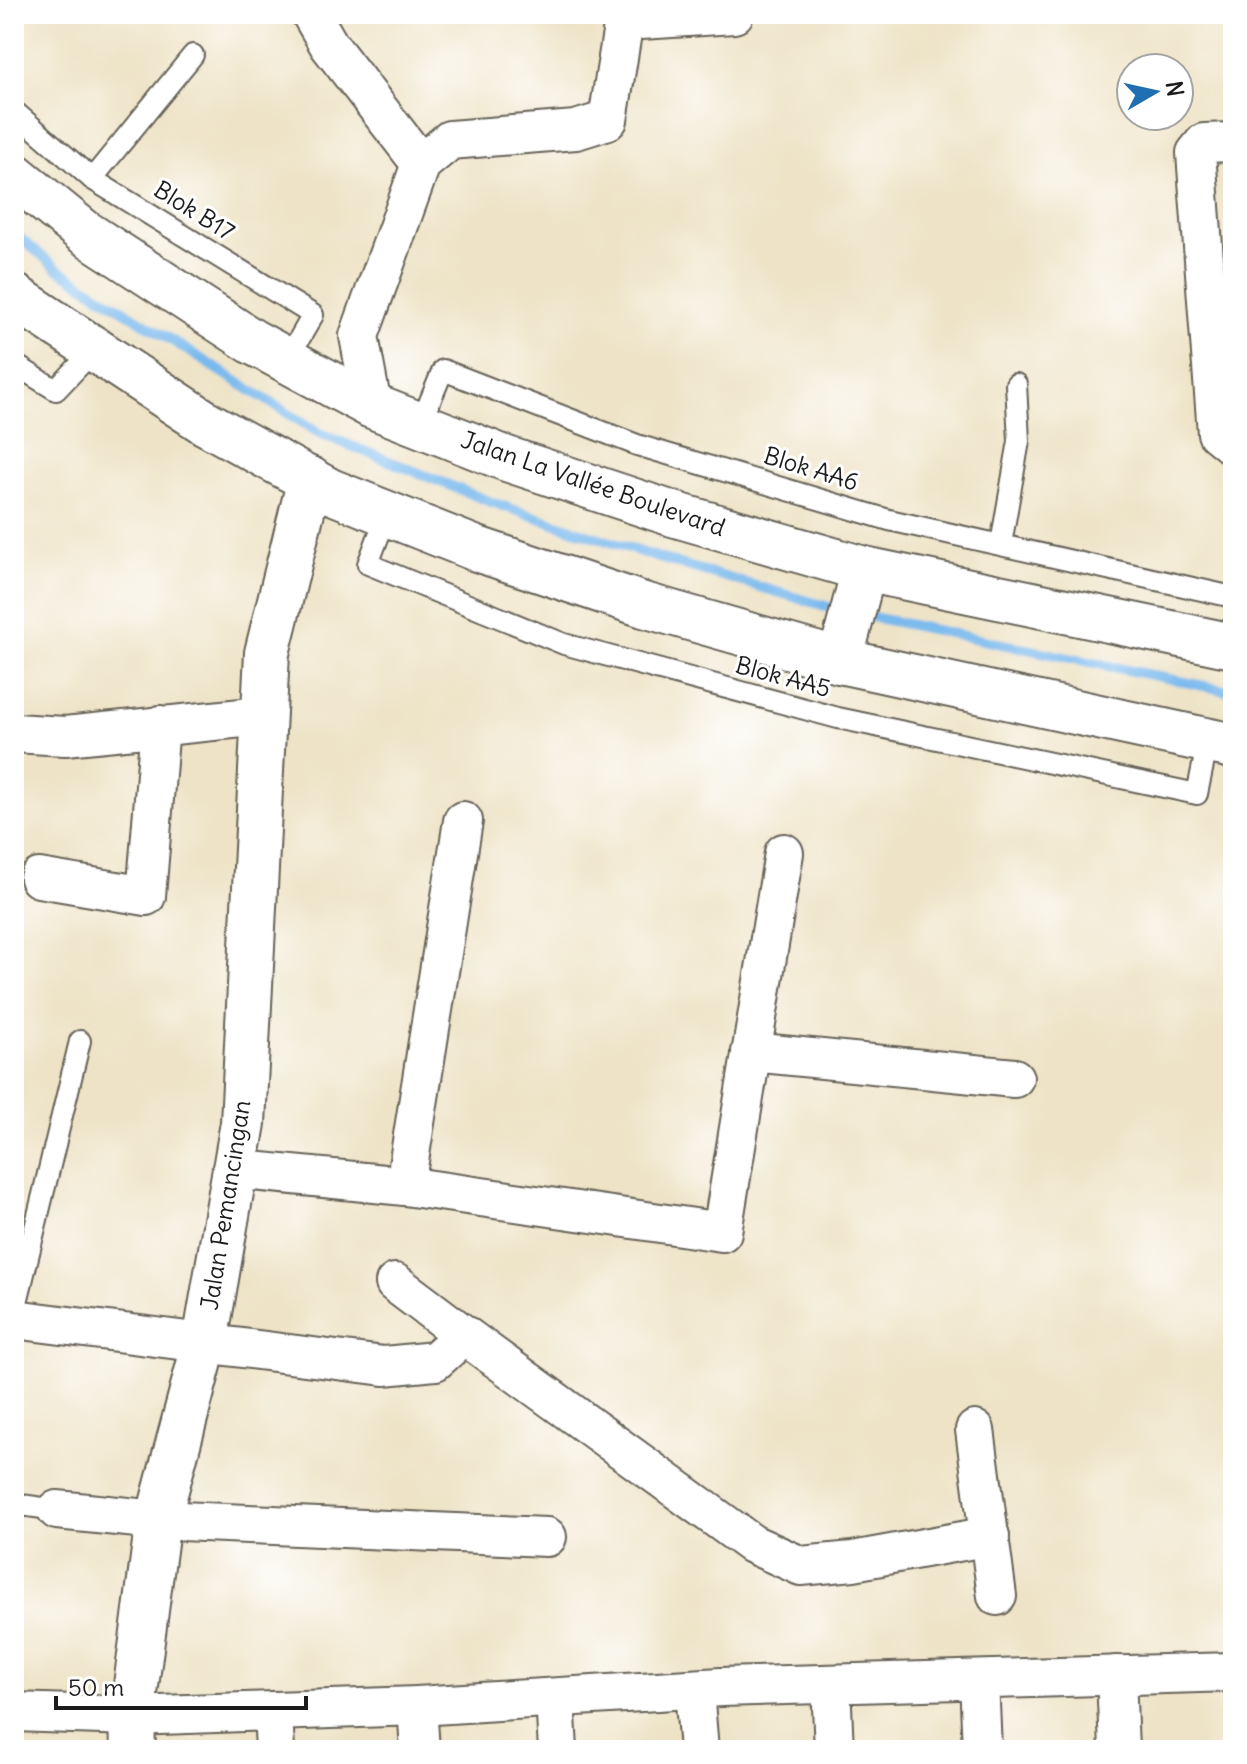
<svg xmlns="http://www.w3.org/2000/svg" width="1247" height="1764" viewBox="0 0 1247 1764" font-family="Delius,sans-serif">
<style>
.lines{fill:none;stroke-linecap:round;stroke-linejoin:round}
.stream{stroke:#79b9ed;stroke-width:10}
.service-casing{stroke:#666258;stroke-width:24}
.minor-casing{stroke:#666258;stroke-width:42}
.tertiary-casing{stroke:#666258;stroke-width:48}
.service{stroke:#fff;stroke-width:20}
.minor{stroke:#fff;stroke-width:38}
.tertiary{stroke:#fff;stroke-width:44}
.labels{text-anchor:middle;stroke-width:6;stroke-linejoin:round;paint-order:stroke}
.street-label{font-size:24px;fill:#1c1c1c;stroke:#fff}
</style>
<rect width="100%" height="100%" fill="#fff"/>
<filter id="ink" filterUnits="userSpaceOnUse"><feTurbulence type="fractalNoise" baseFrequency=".0125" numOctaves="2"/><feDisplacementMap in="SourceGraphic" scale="16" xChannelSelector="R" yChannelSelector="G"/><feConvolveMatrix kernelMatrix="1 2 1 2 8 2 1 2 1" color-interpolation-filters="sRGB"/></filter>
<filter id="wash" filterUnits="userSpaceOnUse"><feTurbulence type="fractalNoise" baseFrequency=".006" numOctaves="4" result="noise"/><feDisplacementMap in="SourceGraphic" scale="32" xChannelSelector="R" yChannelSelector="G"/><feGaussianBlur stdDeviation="1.8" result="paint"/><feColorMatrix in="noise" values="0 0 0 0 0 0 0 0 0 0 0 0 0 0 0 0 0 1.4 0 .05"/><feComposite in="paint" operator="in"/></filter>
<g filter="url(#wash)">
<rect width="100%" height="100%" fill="#eee3c6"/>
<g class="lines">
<!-- stream -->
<g class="stream">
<path d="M 14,233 L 58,269 L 319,433 L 491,502 L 659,558 L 843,611"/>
<path d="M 863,615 L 1233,692"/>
</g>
</g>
</g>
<g filter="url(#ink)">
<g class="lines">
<!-- service casing -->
<g class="service-casing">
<g id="service">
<path d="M 14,111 L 92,179 L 313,315 L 287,360"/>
<path d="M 92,179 L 193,55"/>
<path d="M 14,364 L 56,390 L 94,350"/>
<path d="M 420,425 L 443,370 L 637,445 L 889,520 L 1233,597"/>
<path d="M 387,514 L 368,564 L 564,644 L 838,718 L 1197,794 L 1208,741"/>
<path d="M 1001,544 L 1019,441 L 1016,384"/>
<path d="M 14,1315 L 80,1041"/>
<path d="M 14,1504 L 57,1510"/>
</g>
</g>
<!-- minor casing -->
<g class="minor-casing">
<g id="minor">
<path d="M 311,14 L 329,45 L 421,164"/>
<path d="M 625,21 L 734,14"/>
<path d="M 1233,142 L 1204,143 L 1196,153 L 1217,433 L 1233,446"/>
<path d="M 372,406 L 359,336 L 421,164 L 450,140 L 576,130 L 608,120 L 625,14"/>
<path d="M 14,733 L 65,736 L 262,716"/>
<path d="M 39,878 L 146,896 L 160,725"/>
<path d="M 751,1052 L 1014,1078"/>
<path d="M 232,1169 L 405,1186 L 722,1232 L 784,853"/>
<path d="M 405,1186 L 463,821"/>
<path d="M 395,1283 L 464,1335"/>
<path d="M 14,1319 L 384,1366 L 435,1361 L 464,1335 L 752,1544 L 801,1566 L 853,1561 L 990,1536"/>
<path d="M 975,1430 L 997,1596"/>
<path d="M 57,1510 L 158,1520 L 547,1537"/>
<path d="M 1116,1675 L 1119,1750"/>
<path d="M 979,1680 L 982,1750"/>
<path d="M 831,1684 L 834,1750"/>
<path d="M 694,1690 L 699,1750"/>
<path d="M 555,1698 L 558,1750"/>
<path d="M 417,1706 L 420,1750"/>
<path d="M 273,1711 L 275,1750"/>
<path d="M 14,1712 L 132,1716 L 417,1706 L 721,1687 L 1233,1672"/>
</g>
</g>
<!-- tertiary casing -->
<g class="tertiary-casing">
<g id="tertiary">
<path d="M 14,175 L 84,232 L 253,342 L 372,406 L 507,459 L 673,514 L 864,569 L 1233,646"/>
<path d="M 14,296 L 206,423 L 330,491 L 474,548 L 644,605 L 840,661 L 1233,746"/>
<path d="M 840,661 L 864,569"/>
<path d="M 133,1750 L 132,1716 L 158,1520 L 205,1342 L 243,1123 L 267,653 L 310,479"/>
</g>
</g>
<!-- service -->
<use href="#service" class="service"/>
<!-- minor -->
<use href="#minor" class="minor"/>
<!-- tertiary -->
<use href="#tertiary" class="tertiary"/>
</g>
</g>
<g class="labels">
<!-- street labels -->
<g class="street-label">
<text transform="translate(194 211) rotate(32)" y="8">Blok B17</text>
<text transform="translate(811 469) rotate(17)" y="8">Blok AA6</text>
<text transform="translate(593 484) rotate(19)" y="8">Jalan La Vallée Boulevard</text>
<text transform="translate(783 677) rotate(15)" y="8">Blok AA5</text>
<text transform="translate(226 1205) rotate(-81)" y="8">Jalan Pemancingan</text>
</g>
</g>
<!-- margin -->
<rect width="1247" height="1764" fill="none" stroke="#fff" stroke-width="48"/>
<!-- north arrow -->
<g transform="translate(1155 92) rotate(81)"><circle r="38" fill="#ffffff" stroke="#a4a4a4" stroke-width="2"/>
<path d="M0-6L14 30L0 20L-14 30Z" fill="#1f6fb2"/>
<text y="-12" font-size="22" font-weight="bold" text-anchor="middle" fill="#1c1c1c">N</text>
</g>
<!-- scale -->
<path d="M56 1696v12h250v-12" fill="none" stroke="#1c1c1c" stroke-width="4"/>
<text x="68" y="1696" font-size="24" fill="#1c1c1c" stroke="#ffffff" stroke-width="6" paint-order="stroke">50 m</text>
</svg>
